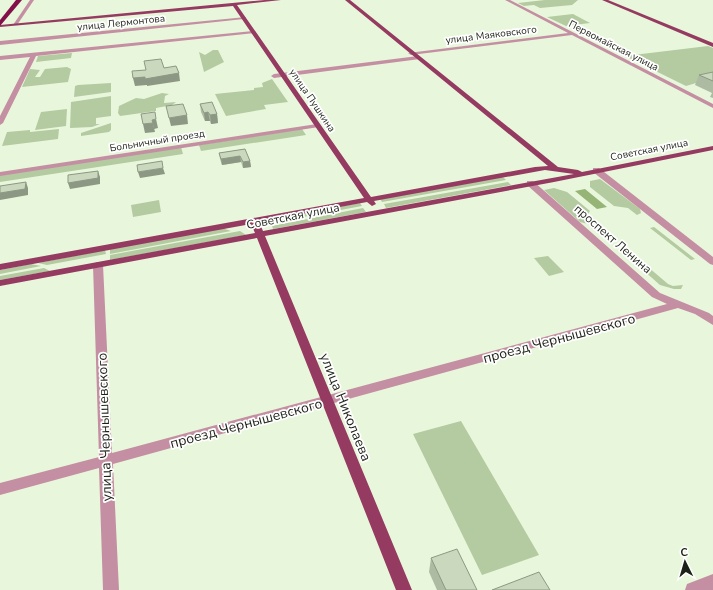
<svg xmlns="http://www.w3.org/2000/svg" width="713" height="590" viewBox="0 0 713 590" font-family="'Nunito Sans',sans-serif">
<style>
.green{fill:#b4caa0}
.water{fill:#95b476}
.lines{fill:none;stroke-linecap:round;stroke-linejoin:round}
.minor{fill:#c48fa2;fill-rule:evenodd}
.major{fill:#953a61;fill-rule:evenodd}
.highway{fill:#82104b;fill-rule:evenodd}
.wall{fill:#aebba3}
.shaded-wall{fill:#8d9884}
.building{fill:#cad9bd;stroke:#8d9884}
.labels{text-anchor:middle;stroke-width:3.5;stroke-linejoin:round;paint-order:stroke}
.far-street-label{font-size:10px;fill:#1c2117;stroke:#fff}
.street-label{font-size:12px;fill:#1c2117;stroke:#fff}
.near-street-label{font-size:14px;fill:#1c2117;stroke:#fff}
</style>
<rect width="100%" height="100%" fill="#e8f7db"/>
<!-- green -->
<g class="green">
<path d="M 545,0 L 578,0 L 572,5 L 540,8 L 534,5 L 524,6 L 518,3 Z"/>
<path d="M 573,14 L 590,23 L 566,26 L 547,17 Z"/>
<path d="M 708,46 L 713,48 L 713,78 L 686,86 L 625,56 Z"/>
<path d="M 213,50 L 218,50 L 224,62 L 204,72 L 199,52 L 205,55 Z"/>
<path d="M 72,53 L 71,58 L 36,62 L 38,56 Z"/>
<path d="M 67,67 L 71,69 L 68,82 L 22,87 L 30,69 L 40,70 L 35,77 L 40,77 L 45,69 Z"/>
<path d="M 272,79 L 288,102 L 264,105 L 266,109 L 226,116 L 215,94 L 254,90 L 254,88 L 263,87 L 262,83 Z"/>
<path d="M 111,83 L 111,92 L 74,97 L 75,86 L 78,85 Z"/>
<path d="M 162,93 L 169,94 L 165,96 L 164,103 L 176,102 L 172,105 L 156,108 L 156,111 L 120,116 L 118,113 L 119,106 L 136,98 L 144,99 Z"/>
<path d="M 111,96 L 111,116 L 96,118 L 96,124 L 100,124 L 92,127 L 70,128 L 71,102 Z"/>
<path d="M 67,109 L 66,126 L 35,130 L 41,112 Z"/>
<path d="M 111,123 L 111,130 L 109,132 L 81,136 L 81,133 Z"/>
<path d="M 59,129 L 58,139 L 2,146 L 7,132 L 30,130 L 30,132 Z"/>
<path d="M 302,129 L 306,135 L 201,151 L 199,145 Z"/>
<path d="M 181,147 L 183,154 L 0,182 L 0,175 Z"/>
<path d="M 503,177 L 506,180 L 382,202 L 380,199 Z"/>
<path d="M 600,179 L 640,209 L 641,213 L 637,215 L 628,208 L 614,206 L 590,187 L 590,181 Z"/>
<path d="M 508,182 L 511,185 L 386,208 L 384,204 Z"/>
<path d="M 554,188 L 567,192 L 590,211 L 586,217 L 594,224 L 588,224 L 580,222 L 544,190 Z"/>
<path d="M 159,200 L 161,212 L 133,217 L 131,205 Z"/>
<path d="M 360,203 L 362,206 L 271,223 L 269,220 Z"/>
<path d="M 363,208 L 366,212 L 273,229 L 272,226 Z"/>
<path d="M 654,227 L 695,259 L 691,260 L 650,228 Z"/>
<path d="M 222,228 L 231,231 L 110,254 L 110,249 Z"/>
<path d="M 240,231 L 246,235 L 110,260 L 110,255 Z"/>
<path d="M 105,250 L 106,254 L 47,265 L 38,263 Z"/>
<path d="M 548,256 L 564,272 L 549,276 L 534,258 Z"/>
<path d="M 641,261 L 668,284 L 673,286 L 683,285 L 681,289 L 674,289 L 660,285 L 634,262 Z"/>
<path d="M 31,264 L 41,266 L 0,274 L 0,270 Z"/>
<path d="M 44,268 L 50,271 L 0,280 L 0,276 Z"/>
<path d="M 461,421 L 539,555 L 482,575 L 413,434 Z"/>
</g>
<!-- water -->
<path class="water" d="M 585,189 L 607,207 L 597,209 L 575,191 Z"/>
<g class="lines">
<!-- minor -->
<g class="minor">
<path d="M 30,0 L 34,0 L 17,25 L 13,25 Z"/>
<path d="M 505,0 L 510,0 L 713,104 L 713,108 L 572,35 L 411,55 L 408,53 L 568,33 Z"/>
<path d="M 246,17 L 244,19 L 0,45 L 0,41 Z"/>
<path d="M 253,31 L 255,33 L 36,56 L 3,123 L 0,125 L 0,116 L 30,57 L 0,60 L 0,56 Z"/>
<path d="M 418,56 L 420,57 L 420,59 L 274,78 L 271,76 L 274,74 Z"/>
<path d="M 317,124 L 320,126 L 319,127 L 0,176 L 0,172 Z"/>
<path d="M 593,168 L 599,168 L 713,257 L 713,265 L 710,264 L 593,172 Z"/>
<path d="M 527,181 L 533,181 L 660,293 L 709,313 L 713,316 L 713,325 L 695,314 L 678,308 L 113,464 L 119,590 L 103,590 L 99,468 L 0,495 L 0,483 L 99,457 L 93,265 L 95,263 L 98,262 L 103,265 L 112,453 L 667,304 L 652,297 L 527,185 Z"/>
<path d="M 713,574 L 713,590 L 685,590 L 687,584 Z"/>
</g>
<!-- major -->
<g class="major">
<path d="M 265,0 L 281,0 L 237,5 L 371,197 L 535,167 L 548,166 L 345,0 L 350,0 L 558,167 L 578,170 L 582,172 L 713,146 L 713,150 L 554,182 L 265,236 L 412,590 L 396,590 L 257,238 L 0,286 L 0,280 L 255,233 L 251,224 L 0,270 L 0,264 L 364,198 L 233,6 L 0,27 L 0,25 ZM 545,170 L 574,174 L 263,231 L 259,222 L 367,202 L 372,206 L 376,204 L 374,201 Z"/>
<path d="M 602,0 L 608,0 L 713,43 L 713,47 Z"/>
</g>
<!-- highway -->
<path class="highway" d="M 16,0 L 22,0 L 0,26 L 0,20 Z"/>
</g>
<!-- wall -->
<g class="wall">
<path d="M 713,72 L 713,98 L 710,97 L 712,93 L 695,85 L 699,75 Z"/>
<path d="M 200,104 L 217,114 L 218,123 L 211,124 L 210,121 L 205,121 L 201,112 Z"/>
<path d="M 245,149 L 250,161 L 251,167 L 243,168 L 241,162 L 222,165 L 220,159 L 219,153 Z"/>
<path d="M 431,558 L 477,590 L 437,590 L 429,572 Z"/>
</g>
<!-- shaded-wall -->
<g class="shaded-wall">
<path d="M 179,73 L 180,81 L 147,86 L 147,85 L 135,86 L 133,78 Z"/>
<path d="M 208,112 L 210,121 L 205,121 L 204,113 Z"/>
<path d="M 217,114 L 218,123 L 211,124 L 210,115 Z"/>
<path d="M 187,115 L 188,124 L 171,126 L 169,118 Z"/>
<path d="M 156,119 L 158,128 L 154,129 L 152,120 Z"/>
<path d="M 153,123 L 155,132 L 145,133 L 143,124 Z"/>
<path d="M 240,156 L 241,162 L 222,165 L 221,159 Z"/>
<path d="M 250,161 L 251,167 L 243,168 L 243,162 Z"/>
<path d="M 163,168 L 165,174 L 140,178 L 138,172 Z"/>
<path d="M 98,171 L 100,177 L 100,184 L 70,189 L 68,183 Z"/>
<path d="M 26,182 L 28,188 L 28,195 L 0,200 L 0,193 Z"/>
</g>
<!-- building -->
<g class="building">
<path d="M 161,59 L 164,68 L 176,66 L 179,73 L 145,79 L 145,77 L 133,78 L 132,71 L 146,70 L 144,61 Z"/>
<path d="M 713,72 L 713,81 L 699,75 Z"/>
<path d="M 212,102 L 217,114 L 210,115 L 208,112 L 204,113 L 200,104 Z"/>
<path d="M 183,104 L 187,115 L 169,118 L 166,106 Z"/>
<path d="M 155,112 L 156,119 L 152,120 L 153,123 L 143,124 L 141,114 Z"/>
<path d="M 245,149 L 250,161 L 243,162 L 240,156 L 221,159 L 219,153 Z"/>
<path d="M 162,161 L 163,168 L 138,172 L 137,165 Z"/>
<path d="M 98,171 L 98,178 L 68,183 L 68,175 Z"/>
<path d="M 26,182 L 25,189 L 0,193 L 0,186 Z"/>
<path d="M 457,549 L 477,590 L 446,590 L 431,558 Z"/>
<path d="M 539,572 L 550,590 L 492,590 Z"/>
</g>
<g class="labels">
<!-- far-street labels -->
<g class="far-street-label">
<text transform="translate(121 22) rotate(-6)" y="4">улица Лермонтова</text>
<text transform="translate(491 34) rotate(-7)" y="4">улица Маяковского</text>
<text transform="translate(614 45) rotate(27)" y="4">Первомайская улица</text>
<text transform="translate(313 100) rotate(56)" y="4">улица Пушкина</text>
<text transform="translate(157 140) rotate(-9)" y="4">Больничный проезд</text>
<text transform="translate(649 149) rotate(-11)" y="4">Советская улица</text>
</g>
<!-- street labels -->
<g class="street-label">
<text transform="translate(293 216) rotate(-11)" y="4">Советская улица</text>
<text transform="translate(613 239) rotate(41)" y="4">проспект Ленина</text>
</g>
<!-- near-street labels -->
<g class="near-street-label">
<text transform="translate(559 338) rotate(-15)" y="5">проезд Чернышевского</text>
<text transform="translate(346 407) rotate(68)" y="5">улица Николаева</text>
<text transform="translate(246 423) rotate(-15)" y="5">проезд Чернышевского</text>
<text transform="translate(104 427) rotate(-92)" y="5">улица Чернышевского</text>
</g>
</g>
<!-- north arrow -->
<g transform="translate(685 562) rotate(355)" stroke="#ffffff" stroke-width="3" paint-order="stroke">
<path d="M0-3L7 15L0 10L-7 15Z" fill="#1c2117"/>
<text y="-6" font-size="11" font-weight="bold" text-anchor="middle" fill="#1c2117">С</text>
</g>
</svg>
